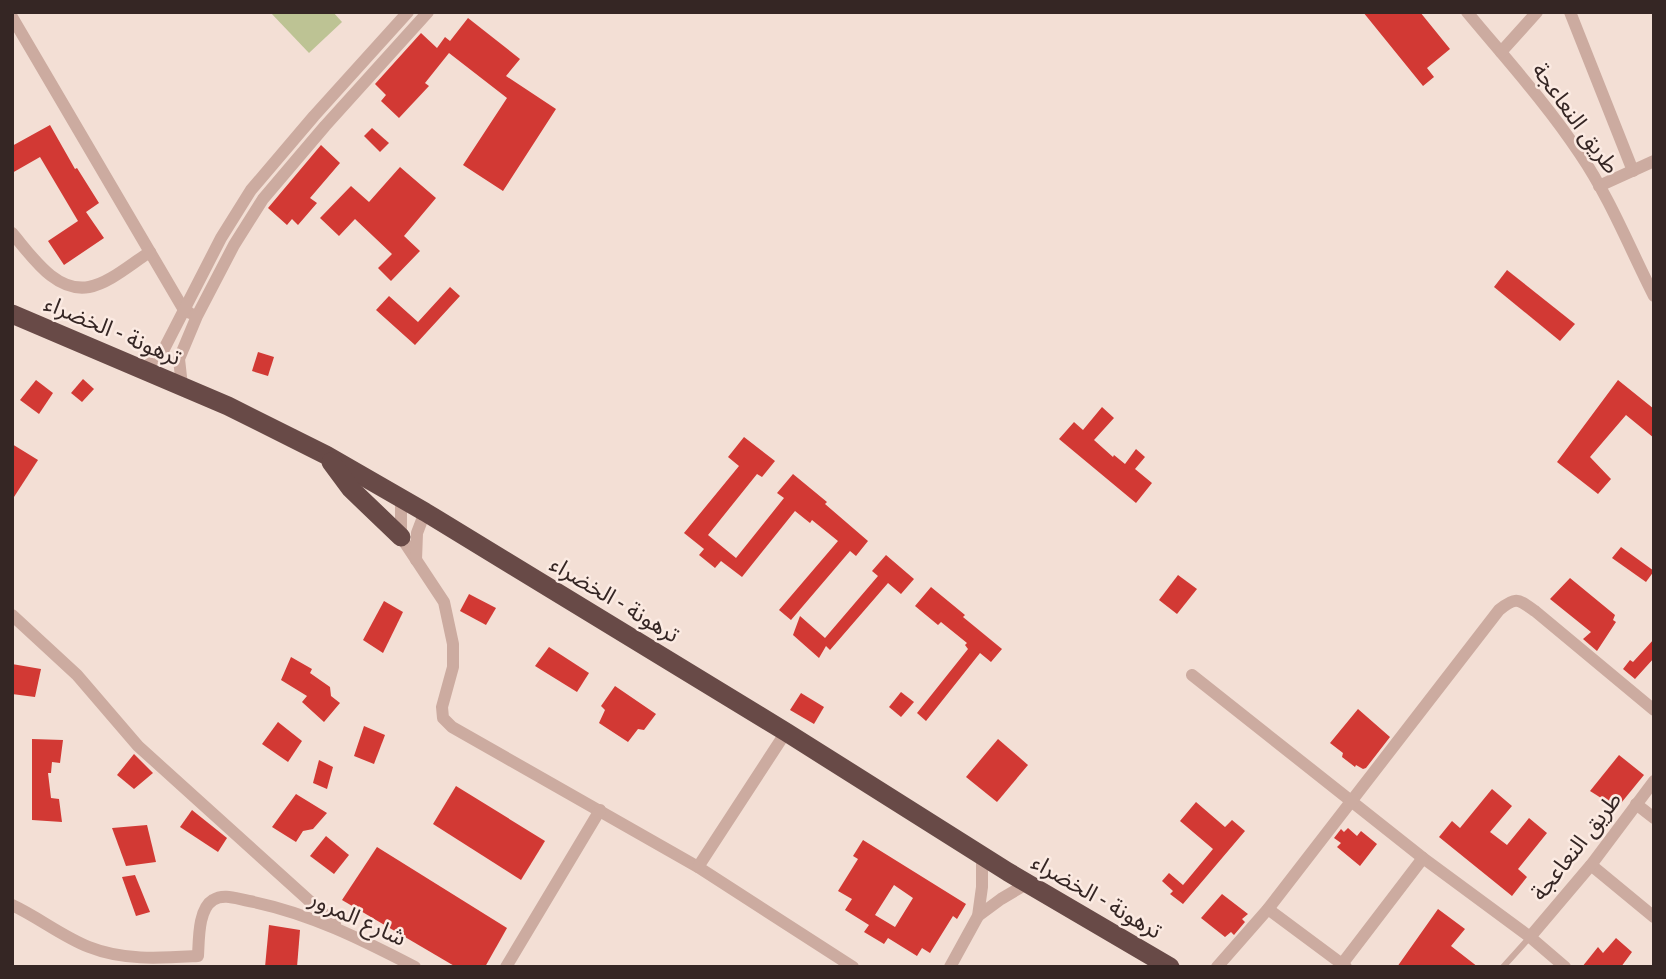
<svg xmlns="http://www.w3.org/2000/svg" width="1666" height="979" viewBox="0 0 1666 979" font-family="Roboto,'Noto Sans Arabic',sans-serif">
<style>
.green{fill:#bdc394}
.building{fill:#d23934;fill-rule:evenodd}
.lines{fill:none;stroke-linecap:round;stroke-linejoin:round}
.service{stroke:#ccaba0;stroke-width:6}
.minor{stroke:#ccaba0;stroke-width:12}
.trunk{stroke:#684a47;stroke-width:19}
.labels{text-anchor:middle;stroke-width:5;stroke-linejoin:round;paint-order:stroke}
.street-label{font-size:23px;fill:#352624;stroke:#fbeae2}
</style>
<rect width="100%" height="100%" fill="#f3dfd5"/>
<!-- green -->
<path class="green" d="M 270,12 L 333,12 L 342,22 L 309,53 Z"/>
<!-- building -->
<g class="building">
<path d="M 1363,12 L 1420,12 L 1450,49 L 1427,68 L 1434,77 L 1423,86 Z"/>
<path d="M 468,18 L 520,59 L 506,76 L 556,109 L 503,191 L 463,165 L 507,98 L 449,53 L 425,83 L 429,86 L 399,118 L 381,101 L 386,95 L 375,84 L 421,33 L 437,48 L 445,37 L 450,41 Z"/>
<path d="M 50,125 L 75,169 L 77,168 L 99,203 L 86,212 L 104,238 L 64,265 L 48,241 L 78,221 L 40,157 L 12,173 L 12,146 Z"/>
<path d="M 372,128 L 389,143 L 380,152 L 364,136 Z"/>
<path d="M 321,145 L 340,163 L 310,198 L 317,203 L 298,225 L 292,219 L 287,225 L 268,208 Z"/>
<path d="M 400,167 L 436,198 L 404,236 L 420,251 L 391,281 L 378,268 L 392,254 L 355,219 L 339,236 L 320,218 L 351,186 L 369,202 Z"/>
<path d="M 1507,270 L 1575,324 L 1560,341 L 1494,287 Z"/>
<path d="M 450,287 L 460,296 L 415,345 L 376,310 L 389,296 L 418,322 Z"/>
<path d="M 258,352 L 274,357 L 268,376 L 252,371 Z"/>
<path d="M 83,379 L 94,389 L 82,402 L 71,393 Z"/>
<path d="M 36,380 L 53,393 L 39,414 L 20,400 Z"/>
<path d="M 1618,380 L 1654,409 L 1654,438 L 1626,415 L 1590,457 L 1611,479 L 1598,494 L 1557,462 Z"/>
<path d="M 1102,407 L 1114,418 L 1094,440 L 1113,457 L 1114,455 L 1125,464 L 1136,449 L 1145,457 L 1135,469 L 1152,483 L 1136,503 L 1059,439 L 1074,422 L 1083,430 Z"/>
<path d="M 744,437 L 775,461 L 762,477 L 757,474 L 708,535 L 736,558 L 784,498 L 777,493 L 793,474 L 827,502 L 825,504 L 868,541 L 856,556 L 850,551 L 791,620 L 779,610 L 838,541 L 812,520 L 810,523 L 795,511 L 742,577 L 721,561 L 715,568 L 699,555 L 704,549 L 684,533 L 739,466 L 728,457 Z"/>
<path d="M 12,444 L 38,460 L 12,500 Z"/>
<path d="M 1621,547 L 1654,571 L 1646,582 L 1612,558 Z"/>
<path d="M 886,555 L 914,579 L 901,594 L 888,583 L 830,650 L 826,646 L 819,658 L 793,635 L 800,616 L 825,638 L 878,576 L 872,571 Z"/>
<path d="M 1178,575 L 1197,589 L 1177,614 L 1159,600 Z"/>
<path d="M 1570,578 L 1615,615 L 1613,620 L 1616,622 L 1597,651 L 1583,639 L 1591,632 L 1550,599 Z"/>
<path d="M 931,587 L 965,615 L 963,617 L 1002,649 L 991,662 L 980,653 L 926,721 L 917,713 L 968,649 L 965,645 L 967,643 L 941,622 L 938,625 L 915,606 Z"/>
<path d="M 469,594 L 496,608 L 486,625 L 460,611 Z"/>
<path d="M 384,601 L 403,612 L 383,653 L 363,640 Z"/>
<path d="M 1654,639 L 1654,658 L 1635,679 L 1623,669 L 1630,660 L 1633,662 Z"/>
<path d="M 549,647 L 589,673 L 577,692 L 535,666 Z"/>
<path d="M 291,657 L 312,669 L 310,673 L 330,687 L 331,696 L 340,703 L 324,722 L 302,702 L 307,696 L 281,680 Z"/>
<path d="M 12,664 L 41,669 L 35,697 L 12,694 Z"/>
<path d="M 615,686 L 656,714 L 644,730 L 638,729 L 628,742 L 599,723 L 605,710 L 601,706 Z"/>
<path d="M 901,692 L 914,702 L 901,717 L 889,707 Z"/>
<path d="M 801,693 L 824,707 L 814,724 L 790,710 Z"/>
<path d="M 1358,709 L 1390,737 L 1366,768 L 1363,769 L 1356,765 L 1355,767 L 1342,757 L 1343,753 L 1330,743 Z"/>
<path d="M 278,722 L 302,741 L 288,762 L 262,744 Z"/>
<path d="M 364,726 L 385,735 L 374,764 L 354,756 Z"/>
<path d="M 32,739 L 63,740 L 60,763 L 52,762 L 51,773 L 48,773 L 51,798 L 59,799 L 62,822 L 32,820 Z"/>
<path d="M 998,739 L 1028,765 L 997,802 L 966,777 Z"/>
<path d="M 134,754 L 153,773 L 134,789 L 117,775 Z"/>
<path d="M 1619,755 L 1644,775 L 1617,808 L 1590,791 Z"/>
<path d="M 319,760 L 333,767 L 327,789 L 313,783 Z"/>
<path d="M 456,786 L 545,841 L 521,880 L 433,824 Z"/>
<path d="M 1492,789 L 1512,806 L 1490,832 L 1507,845 L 1529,818 L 1547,833 L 1518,869 L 1527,877 L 1512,896 L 1439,837 L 1452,821 L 1460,828 Z"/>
<path d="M 296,794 L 327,813 L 313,829 L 303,831 L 296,842 L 272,827 Z"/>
<path d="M 1196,802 L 1225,827 L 1232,820 L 1245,831 L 1183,904 L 1170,894 L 1173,891 L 1162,881 L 1169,873 L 1183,885 L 1213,849 L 1180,821 Z"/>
<path d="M 192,810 L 227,838 L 218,852 L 180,827 Z"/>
<path d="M 147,825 L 156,862 L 126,866 L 112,828 Z"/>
<path d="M 1348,828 L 1357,836 L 1361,831 L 1377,844 L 1360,866 L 1337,847 L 1341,843 L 1334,838 L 1341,829 L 1344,832 Z"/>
<path d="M 326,836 L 349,855 L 334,874 L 310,856 Z"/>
<path d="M 863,840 L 966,904 L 957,919 L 953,916 L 930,953 L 922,948 L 917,956 L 888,938 L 884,944 L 864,932 L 869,925 L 845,910 L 852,899 L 838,891 L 858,859 L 853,856 ZM 894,885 L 913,898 L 895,927 L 875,915 Z"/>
<path d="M 377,847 L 507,928 L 485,967 L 456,967 L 342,900 Z"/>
<path d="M 135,875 L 150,912 L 136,916 L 122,877 Z"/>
<path d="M 1222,894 L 1248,914 L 1242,919 L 1245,922 L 1234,935 L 1231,932 L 1225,937 L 1201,918 Z"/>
<path d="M 1438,909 L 1465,929 L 1451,946 L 1478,967 L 1397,967 Z"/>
<path d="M 269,925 L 300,930 L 297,967 L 265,967 Z"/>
<path d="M 1616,938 L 1632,952 L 1621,967 L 1582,967 L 1598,947 L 1603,953 Z"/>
</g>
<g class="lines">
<!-- service -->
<path class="service" d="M 1503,967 L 1530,937"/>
<!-- minor -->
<g class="minor">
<path d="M 1467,12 C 1506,59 1547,104 1580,154 C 1610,198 1630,249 1654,296"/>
<path d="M 1570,12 L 1633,171"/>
<path d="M 12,17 L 184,310 L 190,313"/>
<path d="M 1501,52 L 1537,12"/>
<path d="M 1599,186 L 1654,161"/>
<path d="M 12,233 C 31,255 55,293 89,287 C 110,283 132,263 150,252"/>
<path d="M 144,369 L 163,351 L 221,238 L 251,190 L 314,116 L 408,12"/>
<path d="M 182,386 L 179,359 L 197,316 L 234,245 L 263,199 L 325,126 L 428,12"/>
<path d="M 401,498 L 401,537 L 444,602 L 453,644 L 453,667 L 442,707 L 443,718 L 452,727 L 698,867 L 853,967"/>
<path d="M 416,560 L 417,533 L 425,512"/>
<path d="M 12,615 L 77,675 L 138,746 L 335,924"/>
<path d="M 1192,675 L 1423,858 L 1530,937 L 1565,967"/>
<path d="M 1636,804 L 1654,818"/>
<path d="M 1591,865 L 1654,917"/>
<path d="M 698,867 L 786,732"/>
<path d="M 12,905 C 38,917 63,937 89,947 C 124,961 162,958 198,956 C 199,940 198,909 213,900 C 224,893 237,899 249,901 C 309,913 361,939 415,967"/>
<path d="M 1268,909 L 1346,967"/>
<path d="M 978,916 L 1001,899 L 1028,883"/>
<path d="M 1530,937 L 1591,865 L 1654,781"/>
<path d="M 1342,964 L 1423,858"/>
<path d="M 506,967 L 600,810"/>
<path d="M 950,967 L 978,916 L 982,887 L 982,855"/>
<path d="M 1217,967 L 1268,909 L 1499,610 C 1516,596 1518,599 1535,611 L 1654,710"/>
</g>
<!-- trunk -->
<g class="trunk">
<path d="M 12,314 L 228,406 L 326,455 L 425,512 L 786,732 L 1008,872 L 1170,967"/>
<path d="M 331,462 L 351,489 L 401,537"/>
</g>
</g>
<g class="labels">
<!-- street labels -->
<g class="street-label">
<text transform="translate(1576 118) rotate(54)" y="8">طريق النعاعجة</text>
<text transform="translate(113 330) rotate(23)" y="8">ترهونة - الخضراء</text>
<text transform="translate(615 599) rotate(31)" y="8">ترهونة - الخضراء</text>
<text transform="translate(1576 846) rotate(-52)" y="8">طريق النعاعجة</text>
<text transform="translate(1097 896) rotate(30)" y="8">ترهونة - الخضراء</text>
<text transform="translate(358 918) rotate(24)" y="8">شارع المرور</text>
</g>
</g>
<!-- border -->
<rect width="1666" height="979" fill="none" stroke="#352624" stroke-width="28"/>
</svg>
